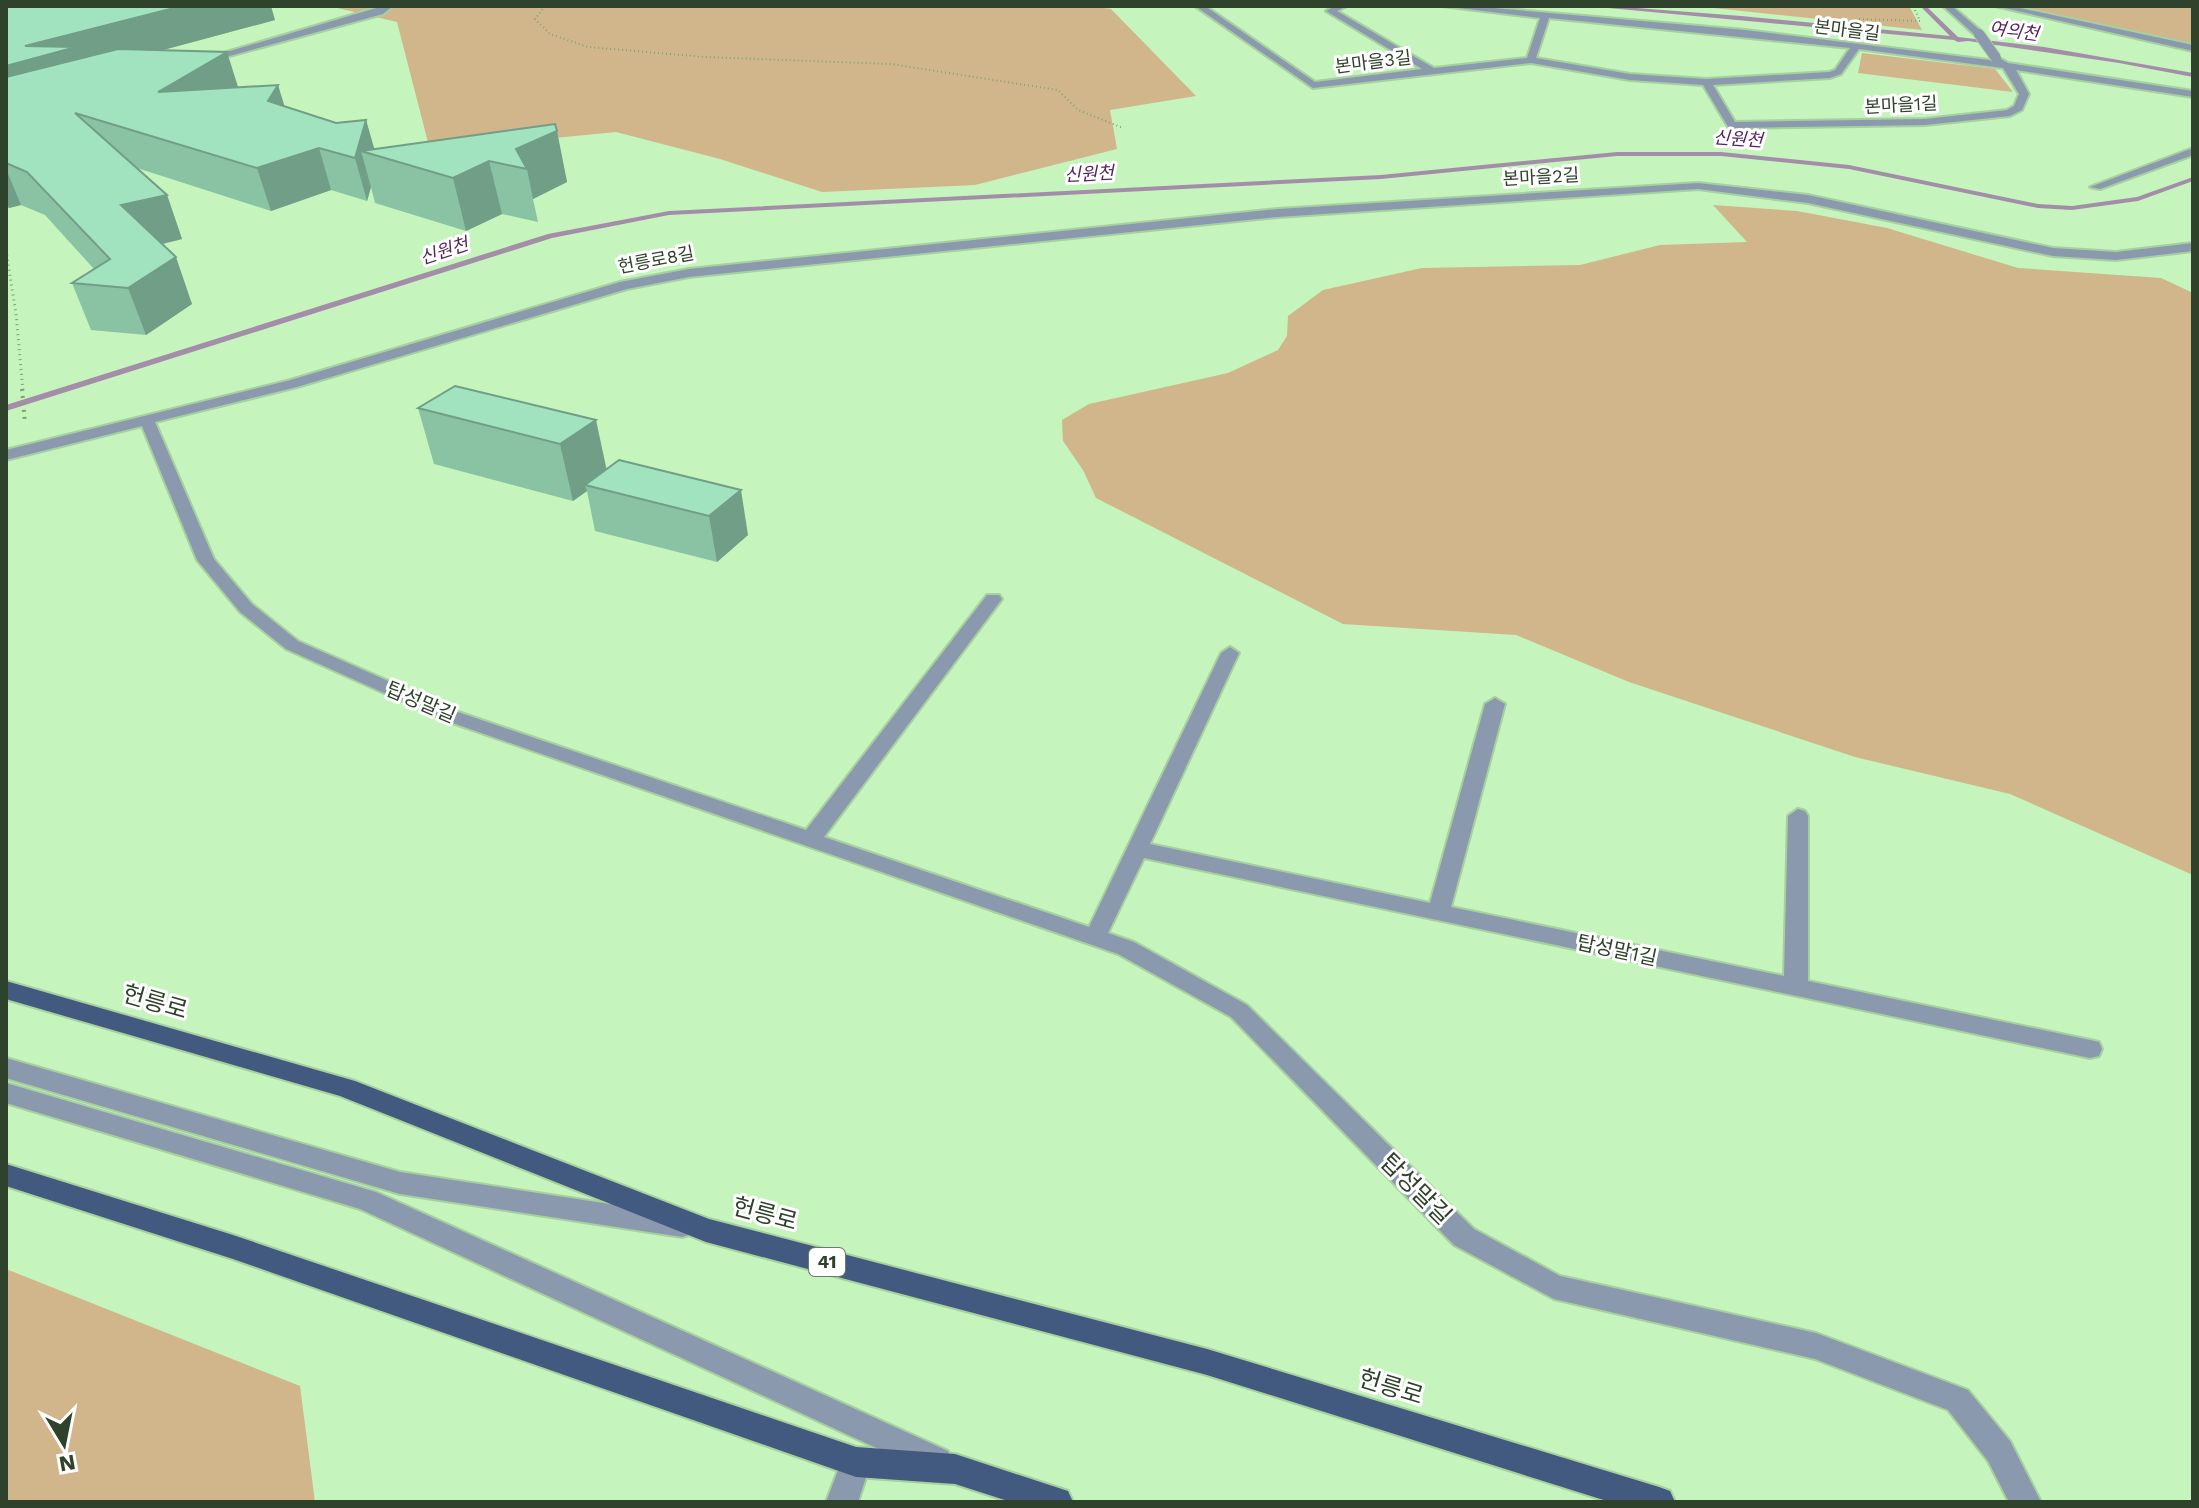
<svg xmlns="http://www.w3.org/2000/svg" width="2199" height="1508" viewBox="0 0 2199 1508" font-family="'Work Sans','Noto Sans KR',sans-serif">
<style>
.green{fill:#d0b68a}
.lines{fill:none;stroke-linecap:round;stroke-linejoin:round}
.stream{fill:#a48da9;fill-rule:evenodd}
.minor-casing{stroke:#a7d09f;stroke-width:4}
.major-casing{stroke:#a7d09f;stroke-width:4}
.path-far2{stroke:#81a37a;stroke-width:2;stroke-dasharray:1 3;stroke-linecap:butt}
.path-far1{stroke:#81a37a;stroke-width:3;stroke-dasharray:1 4;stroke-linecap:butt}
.path{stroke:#81a37a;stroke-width:4;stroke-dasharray:2 5;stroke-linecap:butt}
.minor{fill:#8b99af;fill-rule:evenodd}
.major{fill:#425980;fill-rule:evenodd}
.minor-bridge-casing{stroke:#a7d09f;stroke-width:12;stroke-linecap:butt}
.minor-bridge{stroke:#8b99af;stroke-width:10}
.wall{fill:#8ac2a4}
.shaded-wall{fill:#719e86}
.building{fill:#a1e2bf;stroke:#719e86;stroke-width:2}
.labels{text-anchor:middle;stroke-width:6;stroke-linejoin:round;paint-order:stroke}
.far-street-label{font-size:18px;fill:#2f422b;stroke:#fff}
.far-water-label{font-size:18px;font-style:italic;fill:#562561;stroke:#fff}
.shield{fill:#fff;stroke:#6d7b6b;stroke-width:2}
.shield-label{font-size:18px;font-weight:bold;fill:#2f422b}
.street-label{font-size:20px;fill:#2f422b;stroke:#fff}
.near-street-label{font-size:24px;fill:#2f422b;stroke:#fff}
</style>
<rect width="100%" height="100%" fill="#c5f4bc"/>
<!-- green -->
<g class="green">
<path d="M 329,6 L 1090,6 L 1111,9 L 1196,96 L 1110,110 L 1117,149 L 975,185 L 822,192 L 720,159 L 616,132 L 430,150 L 397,22 Z"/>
<path d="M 1695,6 L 1909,6 L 1922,30 Z"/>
<path d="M 2018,6 L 2193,6 L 2193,45 Z"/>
<path d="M 1862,53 L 1995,69 L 2013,92 L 1858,73 Z"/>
<path d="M 1713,205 L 1797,211 L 1887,228 L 2018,268 L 2161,278 L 2193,293 L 2193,875 L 2010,794 L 1855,757 L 1629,682 L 1516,635 L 1343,624 L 1096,498 L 1083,470 L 1063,441 L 1062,420 L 1089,404 L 1228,373 L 1278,350 L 1287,336 L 1288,316 L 1323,290 L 1422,268 L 1580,265 L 1660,245 L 1747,242 Z"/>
<path d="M 6,1269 L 300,1386 L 315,1502 L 6,1502 Z"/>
</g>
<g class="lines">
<!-- stream -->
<g class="stream">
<path d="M 1587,6 L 1611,6 L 1741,16 L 1950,36 L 1920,6 L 1926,6 L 1958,37 L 2044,47 L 2193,73 L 2193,77 L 2119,63 L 1968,41 L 1958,42 L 1954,40 Z"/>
<path d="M 1617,152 L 1721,152 L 1849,165 L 2038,204 L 2072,206 L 2137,197 L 2193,177 L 2193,181 L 2138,201 L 2072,210 L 2038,208 L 1849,169 L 1721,156 L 1617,156 L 1381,179 L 669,215 L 552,238 L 6,411 L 6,405 L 548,234 L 669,211 L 1381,175 Z"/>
</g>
<!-- minor casing -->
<g class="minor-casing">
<g id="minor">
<path d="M 383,6 L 393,6 L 383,14 L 204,63 L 196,61 Z"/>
<path d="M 1195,6 L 1205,6 L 1315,82 L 1422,69 L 1326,11 L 1335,6 L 1347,6 L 1337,11 L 1434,68 L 1527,58 L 1540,18 L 1442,6 L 1471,6 L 1745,30 L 1997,61 L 2001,59 L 2008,63 L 2193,91 L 2193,97 L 2016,70 L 2029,94 L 2022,110 L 2010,116 L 1925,125 L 1739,128 L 1743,135 L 1738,138 L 1733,135 L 1703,85 L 1630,80 L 1531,63 L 1313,88 ZM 1549,18 L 1850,48 L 1835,70 L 1829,72 L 1706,79 L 1630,74 L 1536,58 ZM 1859,49 L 2003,68 L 2019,94 L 2014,106 L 2007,110 L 1925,119 L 1735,122 L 1713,85 L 1830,78 L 1841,74 Z"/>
<path d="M 1943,6 L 1952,6 L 1982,32 L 1982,36 L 1976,36 Z"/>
<path d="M 1995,6 L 2011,6 L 2193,45 L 2193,51 Z"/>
<path d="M 2193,148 L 2193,155 L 2100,189 L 2090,187 Z"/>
<path d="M 1698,183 L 1808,195 L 2053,248 L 2116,252 L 2193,243 L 2193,251 L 2116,260 L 2053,256 L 1808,203 L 1698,189 L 1278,217 L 689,277 L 627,289 L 297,387 L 155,422 L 214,559 L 252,604 L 298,641 L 458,712 L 806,830 L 987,595 L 999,595 L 1002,599 L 999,603 L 824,837 L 1089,927 L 1221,653 L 1230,647 L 1239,653 L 1150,844 L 1430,903 L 1485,704 L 1495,698 L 1505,704 L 1451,907 L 1784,976 L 1788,816 L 1798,809 L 1805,811 L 1808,816 L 1808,981 L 2090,1040 L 2099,1042 L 2102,1049 L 2099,1056 L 2090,1058 L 1144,858 L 1108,933 L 1134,942 L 1247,1005 L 1474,1229 L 1560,1276 L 1816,1333 L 1968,1390 L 2010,1441 L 2041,1502 L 2009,1502 L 1988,1461 L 1948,1410 L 1815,1359 L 1554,1299 L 1454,1245 L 1231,1017 L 1118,954 L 444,720 L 286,649 L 240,612 L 197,560 L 142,426 L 6,460 L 6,450 L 287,381 L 620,282 L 689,269 L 1278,209 Z"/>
<path d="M 6,1058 L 400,1172 L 682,1215 L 692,1218 L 696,1226 L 692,1234 L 682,1237 L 400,1194 L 6,1078 Z"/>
<path d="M 6,1083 L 376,1192 L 948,1451 L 952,1461 L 948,1471 L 937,1476 L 926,1471 L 360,1209 L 6,1103 Z"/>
<path d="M 856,1447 L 867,1452 L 871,1462 L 858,1502 L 826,1502 L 845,1452 Z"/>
</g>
</g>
<!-- major casing -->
<g class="major-casing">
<g id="major">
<path d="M 6,981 L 355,1081 L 709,1219 L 1207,1349 L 1659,1487 L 1670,1491 L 1675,1502 L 1610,1502 L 1207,1375 L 706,1242 L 340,1096 L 6,999 Z"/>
<path d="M 6,1164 L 233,1235 L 856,1447 L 955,1454 L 1068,1491 L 1073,1502 L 1011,1502 L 955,1484 L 856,1477 L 233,1259 L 6,1186 Z"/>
</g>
</g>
<!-- path-far2 -->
<g class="path-far2">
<path d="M 545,6 L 535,19 L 550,34 L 588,47 L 705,57 L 891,64 L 1058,90 L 1078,110 L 1123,128"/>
<path d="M 1859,19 L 1920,21 L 1913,6"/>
</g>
<!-- path-far1 -->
<path class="path-far1" d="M 6,250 L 16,314 L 23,391"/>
<!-- path -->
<path class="path" d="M 22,389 L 25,423"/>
<!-- minor -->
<use href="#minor" class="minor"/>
<!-- major -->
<use href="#major" class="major"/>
<!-- minor-bridge casing -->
<g class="minor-bridge-casing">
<path id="minor-bridge" d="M 1979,34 L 1996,58"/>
</g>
<!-- minor-bridge -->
<use href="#minor-bridge" class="minor-bridge"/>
</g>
<!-- wall -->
<g class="wall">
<path d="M 6,7 L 275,20 L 163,50 L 238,87 L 284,106 L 336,123 L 366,120 L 374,149 L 555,124 L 567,182 L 533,199 L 538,222 L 502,214 L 466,231 L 375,203 L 371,187 L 367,201 L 331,190 L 271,211 L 137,168 L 167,195 L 182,239 L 162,244 L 192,304 L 146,335 L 91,330 L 72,283 L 94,269 L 45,215 L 21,205 L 9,208 L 6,207 Z"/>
<path d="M 455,386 L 606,470 L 619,460 L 748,535 L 717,562 L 595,531 L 587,491 L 573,501 L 434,464 L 418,408 Z"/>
</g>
<!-- shaded-wall -->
<g class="shaded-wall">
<path d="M 182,6 L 271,6 L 275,20 L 85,71 L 6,109 L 6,66 L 25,46 Z"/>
<path d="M 227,52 L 239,90 L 158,92 Z"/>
<path d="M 278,85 L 290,124 L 268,101 Z"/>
<path d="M 366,120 L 376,155 L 361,151 L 371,187 L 367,201 L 355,158 Z"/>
<path d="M 557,131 L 567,182 L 533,199 L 527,169 L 516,149 Z"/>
<path d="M 319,148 L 331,190 L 271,211 L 257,168 Z"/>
<path d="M 489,161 L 502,214 L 466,231 L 453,178 Z"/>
<path d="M 6,169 L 21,205 L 9,208 L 6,201 Z"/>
<path d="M 167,195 L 182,239 L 138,250 L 121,205 Z"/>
<path d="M 176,257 L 192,304 L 146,335 L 128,288 Z"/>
<path d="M 596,420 L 608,476 L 585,485 L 587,491 L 573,501 L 560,444 Z"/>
<path d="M 741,490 L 748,535 L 717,562 L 709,516 Z"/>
</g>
<!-- building -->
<g class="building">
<path d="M 11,6 L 182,6 L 25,46 L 76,47 L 6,66 L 6,7 Z"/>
<path d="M 118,49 L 227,52 L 158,92 L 278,85 L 268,101 L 336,123 L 366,120 L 355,158 L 319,148 L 257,168 L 75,113 L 167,195 L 121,205 L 176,257 L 128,288 L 72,283 L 110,259 L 27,172 L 6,163 L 6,77 Z"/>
<path d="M 555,124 L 557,131 L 516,149 L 527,169 L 489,161 L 453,178 L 361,151 Z"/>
<path d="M 455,386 L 596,420 L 560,444 L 418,408 Z"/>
<path d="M 619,460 L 741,490 L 709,516 L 585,485 Z"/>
</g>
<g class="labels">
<!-- far-street labels -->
<g class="far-street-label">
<text transform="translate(1847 30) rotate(7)" y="6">본마을길</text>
<text transform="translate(1373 62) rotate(-7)" y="6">본마을3길</text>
<text transform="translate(1901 105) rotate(-3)" y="6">본마을1길</text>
<text transform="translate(1541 177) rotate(-3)" y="6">본마을2길</text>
<text transform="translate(656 260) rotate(-11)" y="6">헌릉로8길</text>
</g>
<!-- far-water labels -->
<g class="far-water-label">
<text transform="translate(2014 31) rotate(8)" y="6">여의천</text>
<text transform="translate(1738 139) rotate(4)" y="6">신원천</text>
<text transform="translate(1089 174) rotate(-3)" y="6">신원천</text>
<text transform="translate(444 251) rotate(-18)" y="6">신원천</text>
</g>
<!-- shield labels -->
<rect class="shield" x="809" y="1248" width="36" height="28" rx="6"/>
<g class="shield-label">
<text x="827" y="1268">41</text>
</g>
<!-- street labels -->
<g class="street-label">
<text transform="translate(421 702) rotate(23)" y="7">탑성말길</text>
<text transform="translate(1617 950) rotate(12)" y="7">탑성말1길</text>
</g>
<!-- near-street labels -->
<g class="near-street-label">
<text transform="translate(155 1002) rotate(16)" y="8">헌릉로</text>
<text transform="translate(1416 1189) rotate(45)" y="8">탑성말길</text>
<text transform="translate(765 1214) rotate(15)" y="8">헌릉로</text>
<text transform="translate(1391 1387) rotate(17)" y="8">헌릉로</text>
</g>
</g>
<!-- border -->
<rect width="2199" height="1508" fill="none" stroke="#2f422b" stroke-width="16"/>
<!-- north arrow -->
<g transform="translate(64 1444) rotate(170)" stroke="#ffffff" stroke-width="6" paint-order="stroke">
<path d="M0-6L14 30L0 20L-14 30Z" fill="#2f422b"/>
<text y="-12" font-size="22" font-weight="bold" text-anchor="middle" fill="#2f422b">N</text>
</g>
</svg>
